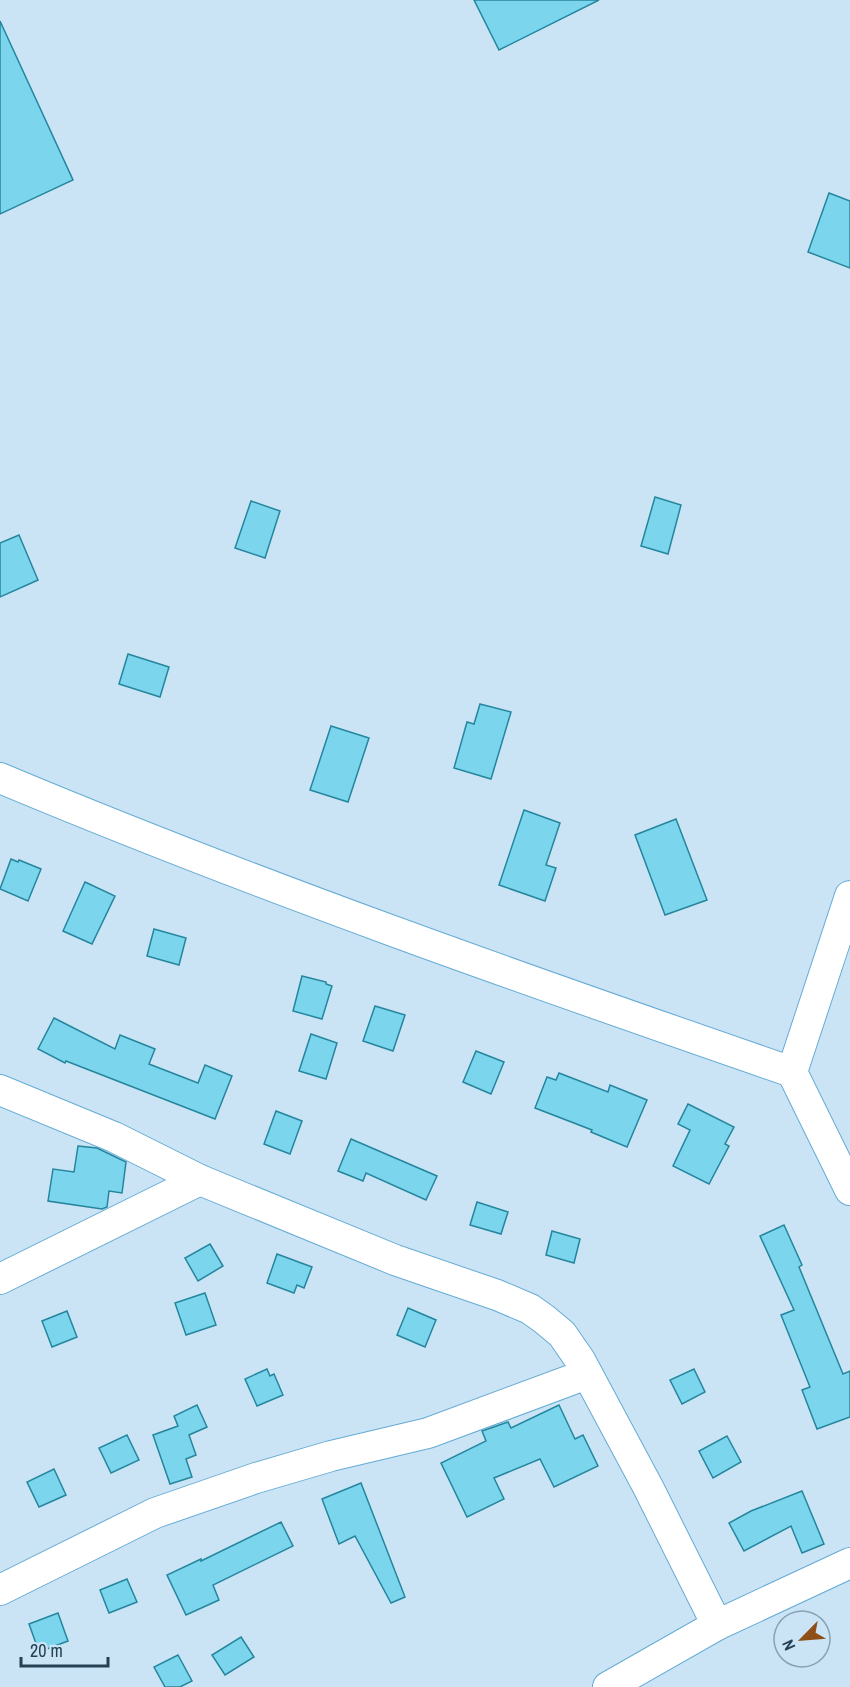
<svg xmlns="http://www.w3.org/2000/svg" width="850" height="1687" viewBox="0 0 850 1687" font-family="'Archivo Narrow',sans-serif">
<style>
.building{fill:#7bd5ec;stroke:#24869d;stroke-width:1.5}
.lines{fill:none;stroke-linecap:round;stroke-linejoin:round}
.street-casing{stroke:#66abd4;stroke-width:32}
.street{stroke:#fff;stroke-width:30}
</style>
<rect width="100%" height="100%" fill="#cae4f6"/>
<!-- building -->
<g class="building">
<path d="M 474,0 L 599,0 L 499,50 Z"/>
<path d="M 0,21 L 73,180 L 0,214 Z"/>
<path d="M 829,193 L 850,201 L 850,268 L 808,252 Z"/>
<path d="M 655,497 L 681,505 L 668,554 L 641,546 Z"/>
<path d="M 251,501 L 280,511 L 265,558 L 235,548 Z"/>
<path d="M 19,535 L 38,580 L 0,597 L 0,543 Z"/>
<path d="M 128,654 L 169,667 L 160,697 L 119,684 Z"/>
<path d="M 480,704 L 511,712 L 491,779 L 454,768 L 467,722 L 474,724 Z"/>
<path d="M 331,726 L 369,738 L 348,802 L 310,790 Z"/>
<path d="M 524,810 L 560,823 L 546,865 L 556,868 L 545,901 L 499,885 Z"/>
<path d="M 676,819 L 707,900 L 665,915 L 635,835 Z"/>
<path d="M 11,859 L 18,862 L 19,860 L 41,869 L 28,901 L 0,889 Z"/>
<path d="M 85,882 L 115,896 L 92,944 L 63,931 Z"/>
<path d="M 154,929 L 186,938 L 179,965 L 147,956 Z"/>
<path d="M 302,976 L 326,982 L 326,984 L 332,986 L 322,1019 L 293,1011 Z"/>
<path d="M 375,1006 L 405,1015 L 393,1051 L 363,1041 Z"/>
<path d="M 54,1018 L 115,1049 L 120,1035 L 155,1049 L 149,1064 L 198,1083 L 205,1065 L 232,1076 L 215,1119 L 66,1061 L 65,1063 L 38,1049 Z"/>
<path d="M 311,1034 L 337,1043 L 326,1079 L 299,1071 Z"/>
<path d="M 476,1051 L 504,1062 L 491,1094 L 463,1082 Z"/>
<path d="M 559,1073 L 608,1092 L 610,1085 L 647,1100 L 627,1147 L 591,1132 L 592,1130 L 535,1108 L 547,1077 L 556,1080 Z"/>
<path d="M 688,1104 L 734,1127 L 725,1144 L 729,1146 L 709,1184 L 673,1166 L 690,1130 L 678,1124 Z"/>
<path d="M 276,1111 L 302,1121 L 290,1154 L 264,1144 Z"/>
<path d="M 351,1139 L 437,1176 L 426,1200 L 366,1173 L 363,1181 L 338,1171 Z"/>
<path d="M 78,1146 L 97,1148 L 126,1162 L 122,1193 L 109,1191 L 107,1207 L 102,1209 L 48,1201 L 53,1169 L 74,1172 Z"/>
<path d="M 477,1202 L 508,1212 L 501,1234 L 470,1225 Z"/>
<path d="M 784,1225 L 802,1265 L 799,1267 L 843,1374 L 850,1371 L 850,1417 L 817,1429 L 802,1390 L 810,1387 L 781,1315 L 794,1310 L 760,1236 Z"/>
<path d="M 552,1231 L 580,1239 L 574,1263 L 546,1255 Z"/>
<path d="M 210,1244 L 223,1266 L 198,1281 L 185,1258 Z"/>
<path d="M 277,1254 L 312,1267 L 304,1288 L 297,1285 L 294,1293 L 267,1283 Z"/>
<path d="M 205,1293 L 216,1325 L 186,1335 L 175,1303 Z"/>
<path d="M 408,1308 L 436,1320 L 425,1347 L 397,1335 Z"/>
<path d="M 67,1311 L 77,1337 L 52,1347 L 42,1321 Z"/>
<path d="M 267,1369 L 270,1376 L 274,1374 L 283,1395 L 257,1406 L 245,1379 Z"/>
<path d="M 694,1369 L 705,1392 L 682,1404 L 670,1380 Z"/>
<path d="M 197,1405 L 207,1427 L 189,1435 L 196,1455 L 186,1459 L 192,1477 L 170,1484 L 153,1435 L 178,1426 L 174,1416 Z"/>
<path d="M 559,1405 L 575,1439 L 583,1435 L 598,1466 L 554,1487 L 540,1459 L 494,1478 L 504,1499 L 467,1517 L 441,1463 L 486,1441 L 482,1431 L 508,1422 L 511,1428 Z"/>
<path d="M 127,1435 L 139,1460 L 111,1473 L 99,1448 Z"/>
<path d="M 727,1436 L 741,1462 L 713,1478 L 699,1451 Z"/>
<path d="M 54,1469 L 66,1495 L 39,1507 L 27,1482 Z"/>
<path d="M 361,1483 L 405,1597 L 391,1603 L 355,1536 L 339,1544 L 322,1499 Z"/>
<path d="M 802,1491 L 824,1544 L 802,1553 L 791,1526 L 744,1551 L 729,1523 L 751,1511 Z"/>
<path d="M 281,1522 L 293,1546 L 213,1585 L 219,1600 L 186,1615 L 167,1575 L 201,1559 L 201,1561 Z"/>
<path d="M 127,1579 L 137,1602 L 109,1613 L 100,1590 Z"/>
<path d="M 58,1613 L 68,1641 L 39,1652 L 29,1624 Z"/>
<path d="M 241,1637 L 254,1657 L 225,1675 L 212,1655 Z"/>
<path d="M 178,1655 L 192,1681 L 180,1687 L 165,1687 L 154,1667 Z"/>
</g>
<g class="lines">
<!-- street casing -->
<g class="street-casing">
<g id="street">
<path d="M 0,778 C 260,887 526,980 792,1072"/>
<path d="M 850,896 L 792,1072 L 850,1190"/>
<path d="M 0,1090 L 114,1137 L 200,1180 L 395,1260 L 497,1295 L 530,1309 L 544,1319 L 562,1334 L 580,1360 L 648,1487 L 717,1625"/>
<path d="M 0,1279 L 200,1180"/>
<path d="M 0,1590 L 155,1513 L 256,1478 L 331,1456 L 428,1433 L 587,1374"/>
<path d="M 608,1687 L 717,1625 L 850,1563"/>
</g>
</g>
<!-- street -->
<use href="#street" class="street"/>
</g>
<!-- north arrow -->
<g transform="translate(802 1639) rotate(245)"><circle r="28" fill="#cae4f6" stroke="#88a2b4" stroke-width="1.5"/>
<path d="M0-4.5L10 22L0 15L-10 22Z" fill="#8f5018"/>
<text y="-9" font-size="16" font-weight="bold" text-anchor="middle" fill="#244052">N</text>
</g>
<!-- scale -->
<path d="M21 1657v9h87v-9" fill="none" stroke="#244052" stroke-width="3"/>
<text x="30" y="1657" font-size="18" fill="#244052" stroke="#cae4f6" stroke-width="4.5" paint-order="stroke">20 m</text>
</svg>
